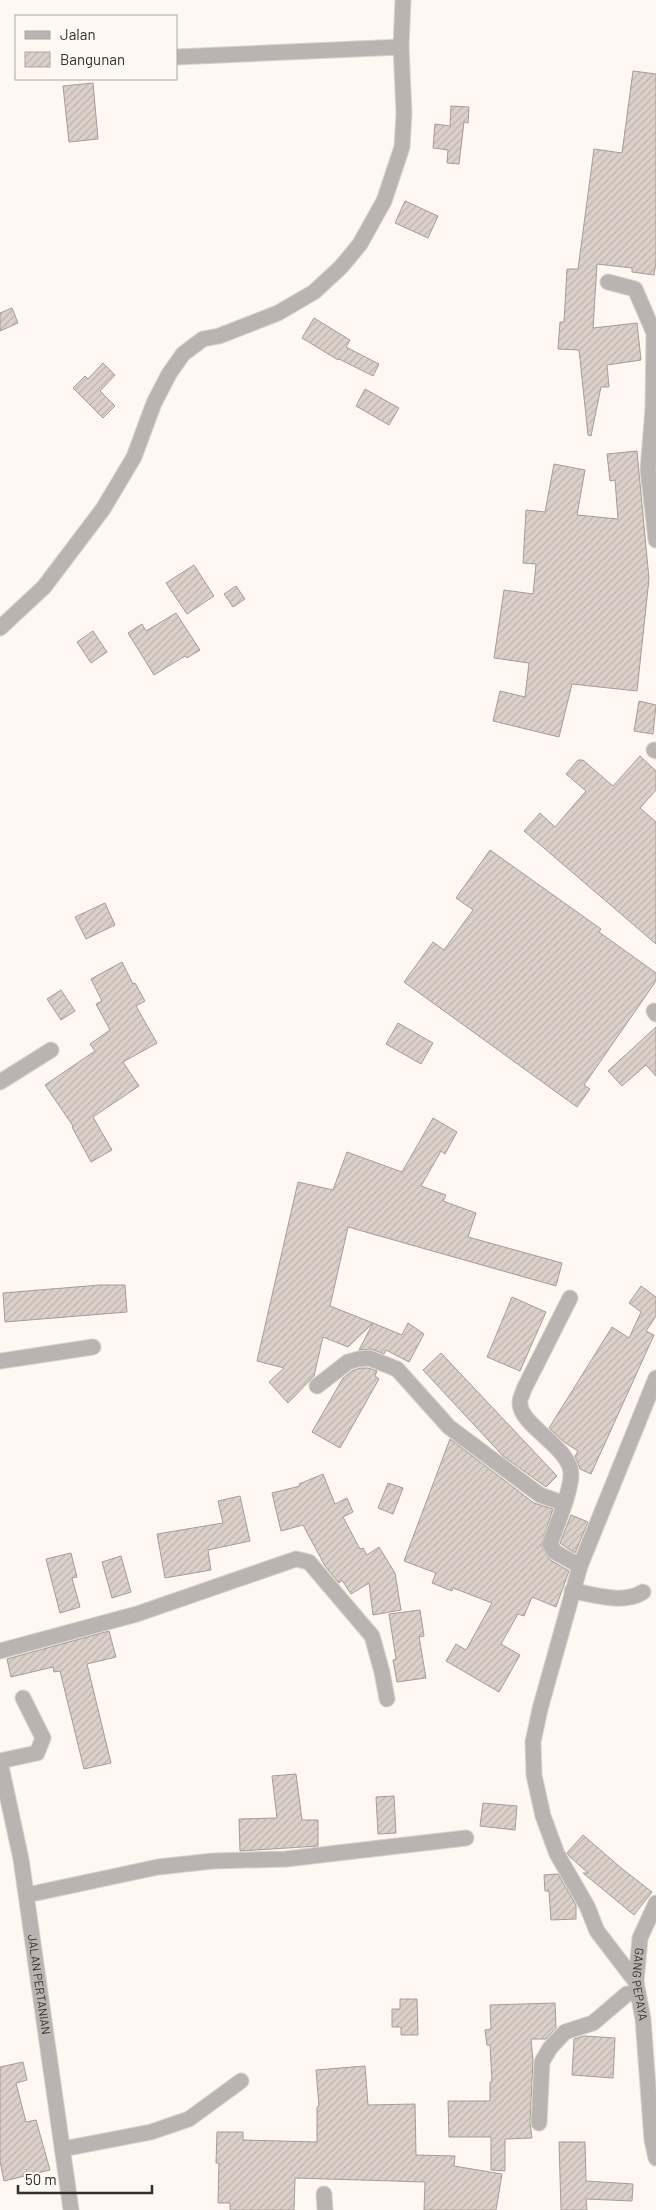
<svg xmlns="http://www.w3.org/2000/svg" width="656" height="2210" viewBox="0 0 656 2210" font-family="Barlow,sans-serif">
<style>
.building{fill:url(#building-hatch);stroke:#a69c95}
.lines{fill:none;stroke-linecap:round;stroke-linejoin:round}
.minor-casing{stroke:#d9d3ce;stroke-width:17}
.minor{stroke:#b9b4b1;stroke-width:15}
.labels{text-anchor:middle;stroke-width:5;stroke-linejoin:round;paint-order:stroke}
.street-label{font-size:12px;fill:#322e2b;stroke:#fef7f2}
</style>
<defs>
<pattern id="building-hatch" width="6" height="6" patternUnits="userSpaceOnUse" patternTransform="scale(1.25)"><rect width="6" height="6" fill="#dcd1c9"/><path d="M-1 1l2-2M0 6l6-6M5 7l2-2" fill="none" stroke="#bdb4ad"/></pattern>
</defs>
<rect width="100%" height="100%" fill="#fef7f2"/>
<!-- building -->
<g class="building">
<path d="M 633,71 L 656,74 L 656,262 L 654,275 L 632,272 L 632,268 L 597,264 L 593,328 L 637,323 L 641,360 L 607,365 L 609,387 L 601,387 L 591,436 L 588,435 L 579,350 L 558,349 L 560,322 L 564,322 L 567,269 L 578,269 L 594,149 L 622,153 Z"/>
<path d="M 93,83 L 98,139 L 69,142 L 63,86 Z"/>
<path d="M 451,106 L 469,107 L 468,123 L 464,122 L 459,164 L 447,163 L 448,150 L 433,148 L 435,124 L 450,126 Z"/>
<path d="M 405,201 L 438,216 L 428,238 L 395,223 Z"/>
<path d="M 12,308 L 18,323 L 0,331 L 0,313 Z"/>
<path d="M 314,318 L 350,340 L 346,347 L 379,364 L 373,376 L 339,359 L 338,360 L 302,338 Z"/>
<path d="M 103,363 L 115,375 L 100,391 L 115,406 L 103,418 L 73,388 L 85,376 L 88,379 Z"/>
<path d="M 365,389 L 399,408 L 389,425 L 356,406 Z"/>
<path d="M 637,451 L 649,579 L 637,691 L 572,684 L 559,737 L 493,721 L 500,691 L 525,697 L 529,663 L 494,658 L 504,590 L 533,594 L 536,564 L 523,563 L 526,510 L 545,512 L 554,464 L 585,470 L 577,515 L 618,519 L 615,480 L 610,481 L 607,454 Z"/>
<path d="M 194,565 L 214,596 L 187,614 L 166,583 Z"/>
<path d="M 236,586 L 245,599 L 233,607 L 224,594 Z"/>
<path d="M 176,613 L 200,650 L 187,658 L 185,656 L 154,675 L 128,633 L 142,624 L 146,631 Z"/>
<path d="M 93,631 L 107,652 L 91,663 L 77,642 Z"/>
<path d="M 639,701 L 656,705 L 653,734 L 634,731 Z"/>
<path d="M 640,756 L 656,771 L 656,790 L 640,808 L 656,822 L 656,944 L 524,831 L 540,813 L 555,827 L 586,791 L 566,774 L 578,760 L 583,760 L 613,786 Z"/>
<path d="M 490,850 L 601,929 L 599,932 L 656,973 L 656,981 L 584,1085 L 590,1089 L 577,1107 L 404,982 L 433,942 L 444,950 L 473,910 L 456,898 Z"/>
<path d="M 105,903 L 115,925 L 86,939 L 75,917 Z"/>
<path d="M 122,962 L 133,984 L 135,983 L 145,1001 L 136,1006 L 157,1043 L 123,1062 L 139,1086 L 93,1117 L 112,1150 L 91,1162 L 72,1127 L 73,1126 L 45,1085 L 95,1051 L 90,1044 L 110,1030 L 96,1004 L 102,1001 L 91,979 Z"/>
<path d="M 61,990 L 75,1011 L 61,1020 L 47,999 Z"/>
<path d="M 398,1023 L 433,1043 L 421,1064 L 386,1044 Z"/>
<path d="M 656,1027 L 656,1076 L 646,1065 L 622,1086 L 608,1071 Z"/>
<path d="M 433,1118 L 457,1132 L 445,1154 L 441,1151 L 421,1186 L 446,1195 L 443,1201 L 476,1213 L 468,1237 L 562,1263 L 556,1286 L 348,1227 L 330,1306 L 373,1323 L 348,1347 L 323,1337 L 314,1376 L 288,1403 L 269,1382 L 284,1368 L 257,1361 L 298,1182 L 333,1190 L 347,1152 L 402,1172 Z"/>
<path d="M 100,1285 L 125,1285 L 127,1312 L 5,1322 L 3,1293 Z"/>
<path d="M 641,1286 L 656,1297 L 656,1316 L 646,1331 L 654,1335 L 591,1474 L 580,1469 L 575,1456 L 578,1451 L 564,1442 L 549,1428 L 612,1327 L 629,1338 L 641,1312 L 629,1303 Z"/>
<path d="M 512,1297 L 546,1312 L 520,1371 L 487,1357 Z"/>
<path d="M 373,1323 L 402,1335 L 408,1323 L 424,1334 L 409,1362 L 386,1350 L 384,1354 L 372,1349 L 359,1350 Z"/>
<path d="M 441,1353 L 557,1476 L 546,1487 L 503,1456 L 423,1370 Z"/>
<path d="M 361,1368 L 368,1368 L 377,1371 L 375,1376 L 379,1379 L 340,1448 L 312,1432 L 343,1378 L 352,1371 Z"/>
<path d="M 450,1439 L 534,1503 L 553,1509 L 541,1545 L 550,1560 L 569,1571 L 556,1607 L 532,1597 L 524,1616 L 518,1614 L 501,1644 L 520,1655 L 499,1692 L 446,1661 L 456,1644 L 466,1650 L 492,1603 L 453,1588 L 452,1591 L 432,1583 L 436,1573 L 404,1561 Z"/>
<path d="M 323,1474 L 335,1504 L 347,1498 L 353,1512 L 343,1517 L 360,1549 L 363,1548 L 367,1555 L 379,1547 L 395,1573 L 401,1610 L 373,1615 L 369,1583 L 351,1594 L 342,1580 L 339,1583 L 325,1566 L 303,1525 L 281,1531 L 272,1493 L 300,1486 L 299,1484 Z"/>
<path d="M 388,1483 L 403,1488 L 393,1514 L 378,1508 Z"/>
<path d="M 240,1496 L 250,1541 L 208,1550 L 211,1570 L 165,1578 L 157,1534 L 223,1523 L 218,1501 Z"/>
<path d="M 571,1515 L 588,1522 L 575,1553 L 560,1543 Z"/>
<path d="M 71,1553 L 77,1577 L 72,1578 L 80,1607 L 60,1613 L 46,1559 Z"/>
<path d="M 121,1556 L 131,1592 L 112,1598 L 102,1562 Z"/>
<path d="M 420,1610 L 424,1636 L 419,1637 L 426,1678 L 397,1682 L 393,1660 L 396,1659 L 389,1614 Z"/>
<path d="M 109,1631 L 116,1657 L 87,1664 L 111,1763 L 84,1769 L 60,1671 L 54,1672 L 53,1667 L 11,1677 L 7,1659 Z"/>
<path d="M 296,1774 L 302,1820 L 318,1820 L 318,1846 L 240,1851 L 239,1819 L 277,1818 L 272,1776 Z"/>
<path d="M 394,1796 L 396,1833 L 378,1834 L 376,1797 Z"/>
<path d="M 483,1803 L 517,1806 L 515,1830 L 480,1826 Z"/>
<path d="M 583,1835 L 620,1867 L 652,1892 L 634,1915 L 583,1873 L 588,1873 L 569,1856 L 567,1853 Z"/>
<path d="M 558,1874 L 576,1905 L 576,1919 L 551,1920 L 549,1891 L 545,1891 L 544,1875 Z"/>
<path d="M 400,1999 L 417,1999 L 418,2035 L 401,2035 L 401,2027 L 392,2027 L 392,2009 L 400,2009 Z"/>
<path d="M 555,2003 L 556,2028 L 546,2039 L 531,2039 L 533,2061 L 530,2123 L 532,2138 L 505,2139 L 505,2171 L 491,2170 L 491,2137 L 449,2137 L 448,2101 L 490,2101 L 490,2082 L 492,2082 L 490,2045 L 487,2045 L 485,2030 L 491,2029 L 490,2005 Z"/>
<path d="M 584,2036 L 615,2038 L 613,2078 L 572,2075 L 574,2039 Z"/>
<path d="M 23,2062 L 27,2080 L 16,2083 L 26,2122 L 36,2120 L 50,2170 L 4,2181 L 0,2161 L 0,2067 Z"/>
<path d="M 365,2066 L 368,2105 L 415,2104 L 416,2155 L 455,2156 L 454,2166 L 502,2174 L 496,2210 L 424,2210 L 425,2182 L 295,2178 L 294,2210 L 230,2210 L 230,2203 L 218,2203 L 219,2163 L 216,2163 L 217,2132 L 243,2132 L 243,2140 L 317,2142 L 317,2107 L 319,2106 L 316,2070 Z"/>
<path d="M 559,2142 L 585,2142 L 586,2181 L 633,2184 L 632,2201 L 586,2199 L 587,2210 L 561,2210 Z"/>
</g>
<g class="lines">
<!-- minor casing -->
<g class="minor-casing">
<g id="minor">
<path d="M 176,57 L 401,47"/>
<path d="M 608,282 L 635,289 L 654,333 L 653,408 L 648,470 L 656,540"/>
<path d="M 0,628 L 44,587 L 103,509 L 134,457 L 154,403 L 169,374 L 183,354 L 203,339 L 219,336 L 278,313 L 314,292 L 341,267 L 360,244 L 384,201 L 402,147 L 404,113 L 401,47 L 403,0"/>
<path d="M 654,750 L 656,751"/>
<path d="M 654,1011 L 656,1014"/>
<path d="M 0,1082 L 51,1050"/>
<path d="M 570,1298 L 524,1389 C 523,1393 519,1400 520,1404 C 521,1426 571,1448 571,1474 C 571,1493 556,1526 550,1544 L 555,1552 L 580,1566"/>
<path d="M 0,1361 L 93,1347"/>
<path d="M 317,1386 L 348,1362 L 359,1359 L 369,1358 L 397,1369 L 449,1427 L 540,1495 L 563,1503"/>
<path d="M 572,1591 C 595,1594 622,1605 643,1592"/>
<path d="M 0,1651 L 137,1614 L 296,1559 L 309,1562 L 372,1636 L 382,1672 L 387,1699"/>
<path d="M 0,1761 L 37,1753 L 43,1738 L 23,1698"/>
<path id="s1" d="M 0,1762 L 21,1859 L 71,2210"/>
<path d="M 27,1895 L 158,1867 L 213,1861 L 286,1859 L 466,1838"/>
<path id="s2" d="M 656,1903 L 640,1938 L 636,1982 L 643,2019 L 652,2140 L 656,2158"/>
<path d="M 636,1982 L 597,1931 L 587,1906 L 557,1854 L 543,1816 L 534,1775 L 533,1742 L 540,1709 L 580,1566 L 656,1378"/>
<path d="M 539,2123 L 542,2062 L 550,2048 L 565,2032 L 593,2023 L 627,1994 L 638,1993"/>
<path d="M 63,2149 L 151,2132 L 189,2119 L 241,2081"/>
<path d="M 324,2194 L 325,2210"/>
</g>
</g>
<!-- minor -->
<use href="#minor" class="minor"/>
</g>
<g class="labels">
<!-- street labels -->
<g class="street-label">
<text dy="4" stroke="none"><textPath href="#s2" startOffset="85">GANG PEPAYA</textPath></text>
<text dy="4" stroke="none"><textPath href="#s1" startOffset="226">JALAN PERTANIAN</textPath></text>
</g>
</g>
<!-- legend -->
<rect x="15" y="15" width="162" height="65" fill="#fef7f2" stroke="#aca7a2"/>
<rect x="25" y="31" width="25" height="8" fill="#b9b4b1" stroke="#aca7a2"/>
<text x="60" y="40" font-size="15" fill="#322e2b">Jalan</text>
<rect x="25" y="52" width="25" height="15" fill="url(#building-hatch)" stroke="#aca7a2"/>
<text x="60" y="65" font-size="15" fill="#322e2b">Bangunan</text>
<!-- scale -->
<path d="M18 2185v8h134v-8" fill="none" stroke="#322e2b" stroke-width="2.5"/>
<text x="25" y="2185" font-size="15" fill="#322e2b" stroke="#fef7f2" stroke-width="4" paint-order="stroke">50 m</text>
</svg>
